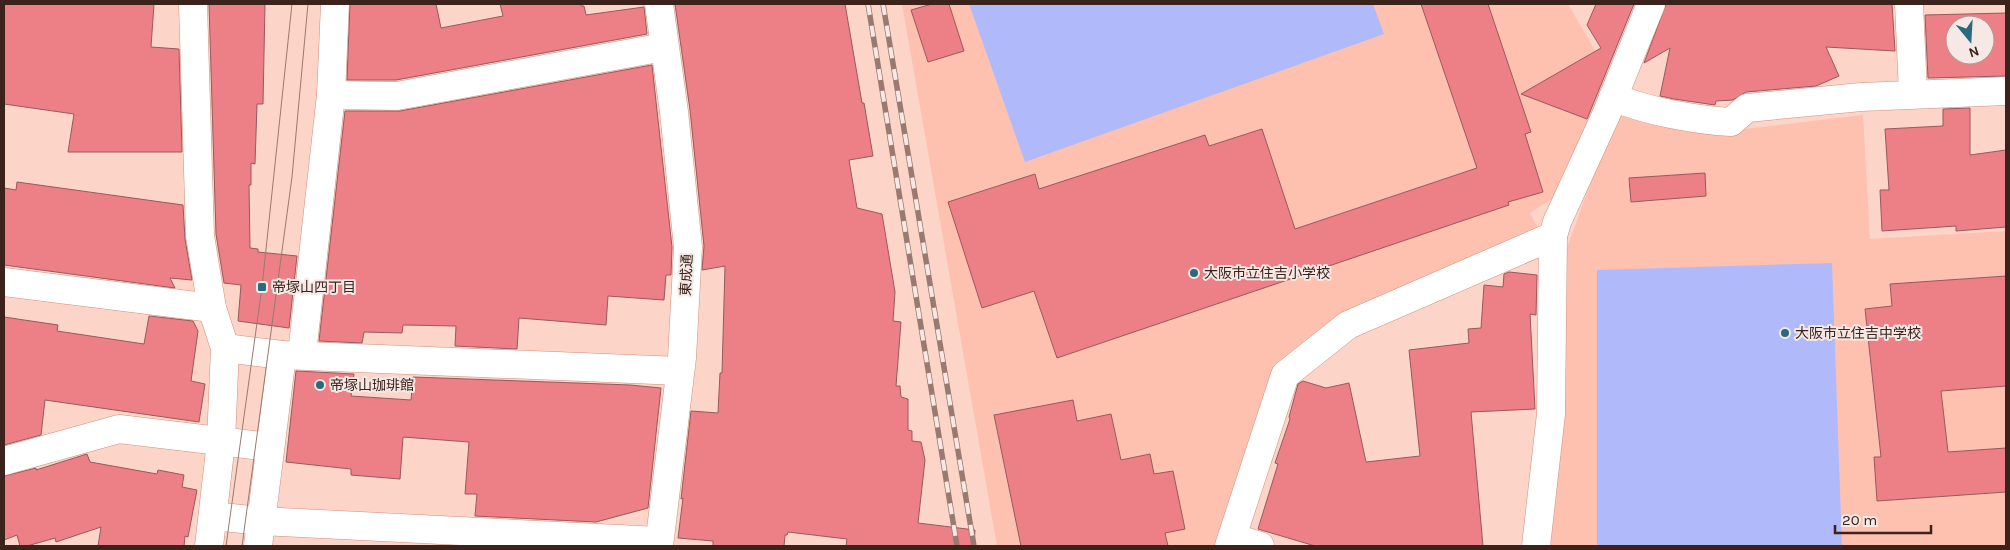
<svg xmlns="http://www.w3.org/2000/svg" width="2010" height="550" viewBox="0 0 2010 550" font-family="Karla,'Noto Sans JP',sans-serif">
<style>
.built{fill:#fec1b0}
.garden{fill:#b0bafa}
.building{fill:#ed7f87;stroke:#98595d;fill-rule:evenodd}
.lines{fill:none;stroke-linecap:round;stroke-linejoin:round}
.minor-casing{stroke:#d0907e;stroke-width:29}
.minor{stroke:#fff;stroke-width:28}
.tram{stroke:#9a7970;stroke-width:1}
.rail-casing{stroke:#9a7970;stroke-width:5.5}
.rail{stroke:#f6e8e4;stroke-width:4;stroke-dasharray:11;stroke-linecap:butt}
.poi-dot{fill:#276b7c;stroke:#f6e8e4;stroke-width:2}
.labels{text-anchor:middle;stroke-width:4;stroke-linejoin:round;paint-order:stroke}
.poi-label{font-size:14px;fill:#3b221b;stroke:#f6e8e4;text-anchor:start}
.street-label{font-size:14px;fill:#3b221b;stroke:#f6e8e4}
</style>
<rect width="100%" height="100%" fill="#fdd4c8"/>
<!-- built -->
<g class="built">
<path d="M 902,4 L 1568,4 L 1610,77 L 1559,194 L 1530,213 L 1538,228 L 1279,369 L 1218,546 L 997,546 Z"/>
<path d="M 1617,109 L 1720,132 L 1863,115 L 1870,239 L 2006,231 L 2006,546 L 1548,546 L 1562,418 L 1567,248 Z"/>
</g>
<!-- garden -->
<g class="garden">
<path d="M 969,4 L 1373,4 L 1384,34 L 1025,162 Z"/>
<path d="M 1832,263 L 1842,546 L 1597,546 L 1597,270 Z"/>
</g>
<!-- building -->
<g class="building">
<path d="M 4,4 L 154,4 L 151,47 L 179,49 L 182,152 L 68,152 L 74,114 L 4,104 Z"/>
<path d="M 209,4 L 265,4 L 263,104 L 257,104 L 255,164 L 251,163 L 251,185 L 249,185 L 250,248 L 258,249 L 258,252 L 297,256 L 289,328 L 238,321 L 241,285 L 224,283 L 216,234 Z"/>
<path d="M 350,4 L 436,4 L 441,28 L 503,16 L 500,4 L 580,4 L 581,6 L 584,6 L 586,15 L 644,7 L 647,34 L 396,80 L 347,80 Z"/>
<path d="M 675,4 L 845,4 L 862,103 L 864,103 L 873,156 L 849,160 L 857,208 L 882,214 L 895,292 L 893,321 L 901,322 L 896,386 L 900,386 L 901,397 L 908,399 L 908,430 L 912,431 L 912,441 L 921,442 L 925,460 L 918,523 L 975,530 L 974,546 L 846,546 L 847,539 L 788,532 L 787,535 L 785,535 L 784,546 L 713,546 L 713,541 L 678,538 L 683,498 L 681,499 L 691,411 L 718,413 L 720,373 L 722,373 L 725,266 L 702,270 L 704,246 L 690,110 Z"/>
<path d="M 932,4 L 949,4 L 964,51 L 928,62 L 911,10 Z"/>
<path d="M 1421,4 L 1488,4 L 1531,132 L 1525,134 L 1543,192 L 1508,202 L 1509,205 L 1057,358 L 1034,291 L 982,308 L 948,202 L 1035,174 L 1039,189 L 1205,135 L 1209,146 L 1262,129 L 1295,229 L 1477,168 Z"/>
<path d="M 1596,4 L 1634,4 L 1587,119 L 1521,94 L 1601,48 L 1587,25 Z"/>
<path d="M 1666,4 L 1892,4 L 1895,51 L 1826,47 L 1839,76 L 1816,86 L 1746,92 L 1733,100 L 1716,101 L 1715,105 L 1674,99 L 1660,96 L 1670,48 L 1644,63 Z"/>
<path d="M 2006,13 L 2006,76 L 1928,78 L 1925,15 ZM 1955,25 L 1985,25 L 1985,55 L 1955,55 Z"/>
<path d="M 652,65 L 672,247 L 671,275 L 666,275 L 664,300 L 608,296 L 606,325 L 519,318 L 517,349 L 455,346 L 456,326 L 403,325 L 402,333 L 364,332 L 362,343 L 319,341 L 345,111 L 400,111 Z"/>
<path d="M 1970,108 L 1970,155 L 2006,150 L 2006,227 L 1956,231 L 1956,226 L 1882,231 L 1880,190 L 1889,190 L 1885,129 L 1943,126 L 1943,109 Z"/>
<path d="M 1705,173 L 1706,196 L 1631,202 L 1629,178 Z"/>
<path d="M 17,182 L 183,205 L 185,239 L 192,280 L 170,278 L 175,288 L 4,265 L 4,188 L 16,190 Z"/>
<path d="M 1509,272 L 1537,275 L 1536,315 L 1530,314 L 1535,409 L 1471,412 L 1483,546 L 1315,546 L 1258,529 L 1278,464 L 1275,463 L 1290,419 L 1289,417 L 1298,384 L 1303,381 L 1326,388 L 1349,383 L 1366,462 L 1420,456 L 1409,350 L 1469,343 L 1468,329 L 1481,328 L 1484,285 L 1503,287 L 1504,274 Z"/>
<path d="M 2006,276 L 2006,386 L 1941,391 L 1948,452 L 2006,448 L 2006,492 L 1877,501 L 1874,457 L 1881,457 L 1865,309 L 1892,306 L 1890,284 Z"/>
<path d="M 149,316 L 193,321 L 198,331 L 191,381 L 205,384 L 199,422 L 45,400 L 41,435 L 4,445 L 4,317 L 58,325 L 57,331 L 144,344 Z"/>
<path d="M 296,371 L 354,374 L 351,396 L 411,400 L 413,377 L 630,385 L 661,388 L 648,508 L 596,522 L 475,516 L 477,494 L 465,494 L 469,442 L 403,437 L 400,479 L 351,475 L 351,469 L 286,462 Z"/>
<path d="M 1073,400 L 1077,421 L 1111,414 L 1121,460 L 1150,454 L 1154,474 L 1173,471 L 1185,529 L 1165,533 L 1168,546 L 1021,546 L 994,415 Z"/>
<path d="M 87,454 L 90,462 L 157,474 L 158,470 L 184,475 L 182,487 L 197,490 L 188,537 L 185,536 L 184,546 L 98,546 L 101,527 L 56,542 L 55,538 L 27,546 L 20,546 L 17,535 L 4,540 L 4,476 L 36,468 L 36,470 Z"/>
</g>
<g class="lines">
<!-- minor casing -->
<g class="minor-casing">
<g id="minor">
<path d="M 193,4 L 200,236 L 212,308 L 225,348 L 221,442 L 209,546"/>
<path d="M 1909,4 L 1913,93"/>
<path d="M 331,95 L 397,96 L 664,47"/>
<path d="M 1613,97 C 1646,111 1695,120 1731,122 L 1747,108 L 1861,97 L 2006,91"/>
<path d="M 4,282 L 212,308"/>
<path d="M 225,348 L 282,355 L 680,371"/>
<path d="M 302,354 L 331,95 L 335,4"/>
<path d="M 4,461 L 119,429 L 270,447"/>
<path d="M 213,516 L 261,521 L 659,541"/>
<path d="M 1232,537 L 1260,546"/>
<path d="M 258,546 L 282,355"/>
<path d="M 659,546 L 682,358 L 688,247 L 674,112 L 659,4"/>
<path d="M 1229,546 L 1285,375 L 1348,325 L 1553,236 L 1557,222 L 1606,115 L 1651,4"/>
<path d="M 1536,546 L 1551,414 L 1553,236"/>
</g>
</g>
<!-- minor -->
<use href="#minor" class="minor"/>
<!-- tram -->
<g class="tram">
<path d="M 226,546 L 262,287 L 292,4"/>
<path d="M 242,546 L 292,177 L 308,4"/>
</g>
<!-- rail casing -->
<g class="rail-casing">
<g id="rail">
<path d="M 868,4 L 957,546"/>
<path d="M 883,4 L 974,546"/>
</g>
</g>
<!-- rail -->
<use href="#rail" class="rail"/>
</g>
<!-- markers -->
<g class="poi-dot">
<circle cx="1194" cy="273" r="5"/>
<rect x="257" y="282" width="10" height="10" rx="2.5"/>
<circle cx="1785" cy="333" r="5"/>
<circle cx="320" cy="385" r="5"/>
</g>
<g class="labels">
<!-- poi labels -->
<g class="poi-label">
<text x="1204" y="278">大阪市立住吉小学校</text>
<text x="272" y="292">帝塚山四丁目</text>
<text x="1795" y="338">大阪市立住吉中学校</text>
<text x="330" y="390">帝塚山珈琲館</text>
</g>
<!-- street labels -->
<g class="street-label">
<text transform="translate(686 275) rotate(-87)" y="5">東成通</text>
</g>
</g>
<!-- border -->
<rect width="2010" height="550" fill="none" stroke="#3b221b" stroke-width="10"/>
<!-- north arrow -->
<g transform="translate(1970 40) rotate(162)"><circle r="24" fill="#f6e8e4" stroke="#ab9994"/>
<path d="M0-4L9 19L0 12L-9 19Z" fill="#276b7c"/>
<text y="-8" font-size="14" font-weight="bold" text-anchor="middle" fill="#3b221b">N</text>
</g>
<!-- scale -->
<path d="M1835 525v8h96v-8" fill="none" stroke="#3b221b" stroke-width="2.5"/>
<text x="1842" y="525" font-size="15" fill="#3b221b" stroke="#f6e8e4" stroke-width="4" paint-order="stroke">20 m</text>
</svg>
